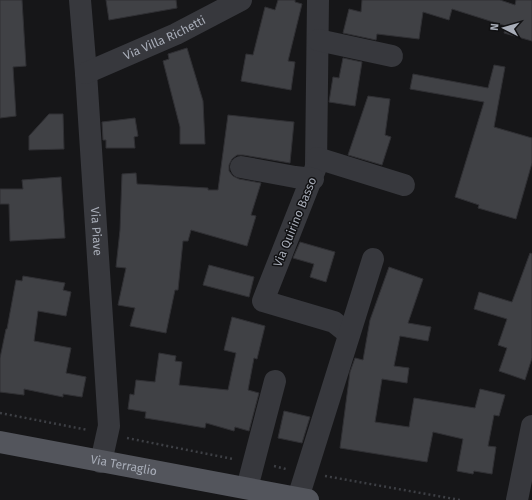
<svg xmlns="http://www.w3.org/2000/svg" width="532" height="500" viewBox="0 0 532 500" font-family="'Fira Sans',sans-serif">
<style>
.building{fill:#404145;stroke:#303034}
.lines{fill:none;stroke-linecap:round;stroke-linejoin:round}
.path{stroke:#3d3f44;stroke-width:2.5;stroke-dasharray:2 3;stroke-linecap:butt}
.minor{stroke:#37383d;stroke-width:22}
.major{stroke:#53555c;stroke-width:22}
.labels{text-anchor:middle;stroke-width:3;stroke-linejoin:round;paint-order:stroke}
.street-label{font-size:12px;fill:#a8adb8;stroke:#111113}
</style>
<rect width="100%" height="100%" fill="#161618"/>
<!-- building -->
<g class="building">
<path d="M 0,0 L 22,0 L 26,66 L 13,67 L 16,116 L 0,118 Z"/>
<path d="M 106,0 L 176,0 L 177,8 L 109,20 Z"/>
<path d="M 278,0 L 295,0 L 295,2 L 302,4 L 288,61 L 295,62 L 291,90 L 241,81 L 246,54 L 253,55 L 265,7 L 275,10 Z"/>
<path d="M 362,0 L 500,0 L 515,5 L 516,0 L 532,0 L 532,41 L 504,33 L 506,26 L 452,9 L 449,20 L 423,12 L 419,39 L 377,34 L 376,40 L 343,33 L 349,9 L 361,12 Z"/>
<path d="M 187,48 L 203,101 L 205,144 L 180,144 L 180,127 L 163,61 L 169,59 L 168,54 Z"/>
<path d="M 343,58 L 362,62 L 355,106 L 329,102 L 333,77 L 339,78 Z"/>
<path d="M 494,65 L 505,67 L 494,127 L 532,138 L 532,163 L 516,219 L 478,208 L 479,205 L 455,197 L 484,102 L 410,89 L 413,74 L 488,88 Z"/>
<path d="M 368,96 L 390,99 L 385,135 L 391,137 L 382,165 L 348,155 Z"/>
<path d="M 49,114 L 63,114 L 64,149 L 29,150 L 29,136 Z"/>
<path d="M 228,115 L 294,122 L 290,163 L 243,155 L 237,155 L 232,159 L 229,165 L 229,171 L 233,176 L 239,179 L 261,183 L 251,215 L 256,216 L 247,246 L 191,230 L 188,241 L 183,241 L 178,290 L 175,290 L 166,333 L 130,326 L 135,308 L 118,305 L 126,268 L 116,267 L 120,230 L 122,174 L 136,173 L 137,184 L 208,188 L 208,190 L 218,190 Z"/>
<path d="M 135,118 L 138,136 L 134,137 L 135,148 L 106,148 L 106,140 L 103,140 L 102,122 Z"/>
<path d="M 61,177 L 65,238 L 10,241 L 9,204 L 0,204 L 0,189 L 23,189 L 22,180 Z"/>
<path d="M 300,242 L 335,252 L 326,282 L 310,277 L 314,264 L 293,258 Z"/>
<path d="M 530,253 L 532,254 L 532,358 L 525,380 L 499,371 L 507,348 L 498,345 L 507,319 L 474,309 L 479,292 L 512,302 Z"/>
<path d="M 209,265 L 254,277 L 249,297 L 203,285 Z"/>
<path d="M 389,267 L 423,279 L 408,323 L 431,327 L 428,341 L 400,336 L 394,366 L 409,368 L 407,383 L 382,379 L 375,422 L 409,427 L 414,398 L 475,408 L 480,389 L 505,395 L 499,416 L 494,415 L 488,446 L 496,447 L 492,474 L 474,471 L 473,474 L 457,471 L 463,439 L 433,432 L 427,462 L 340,448 L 350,372 L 355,358 L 363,360 L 370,320 Z"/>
<path d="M 23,276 L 65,283 L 63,290 L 71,292 L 66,316 L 38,311 L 34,341 L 71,348 L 66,373 L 86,377 L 82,397 L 63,394 L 63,397 L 24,389 L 24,395 L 0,392 L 0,358 L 6,329 L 7,329 L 16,280 L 22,281 Z"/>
<path d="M 232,317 L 265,326 L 257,359 L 254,358 L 248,390 L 259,393 L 249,431 L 235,427 L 234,431 L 206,423 L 205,428 L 170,422 L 145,418 L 146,412 L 128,409 L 130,394 L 134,395 L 136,380 L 155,382 L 159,353 L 176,356 L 175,361 L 182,362 L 179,385 L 228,390 L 236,353 L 224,350 Z"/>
<path d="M 284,411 L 310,417 L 302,443 L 278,438 Z"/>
</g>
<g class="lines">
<!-- path -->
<g class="path">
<path d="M 0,413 L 88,430"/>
<path d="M 127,438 L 233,459"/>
<path d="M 274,466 L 286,469"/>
<path d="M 325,476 L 460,500"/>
</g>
<!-- minor -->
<g class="minor">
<path id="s1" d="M 80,0 L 86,73 L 109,426 L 101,462"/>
<path d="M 318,0 L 316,167 L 263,301 L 334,322 L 349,334"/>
<path d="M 318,40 L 392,56"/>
<path id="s2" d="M 86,73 L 176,34 L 241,0"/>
<path d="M 317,158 L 404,185"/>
<path d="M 241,167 L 295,177 L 313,179"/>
<path d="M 247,488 L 275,381"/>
<path d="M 298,498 L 373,259"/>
<path d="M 517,500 L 532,426"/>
</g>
<!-- major -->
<path class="major" id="s3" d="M 0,442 L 308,500"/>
</g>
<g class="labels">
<!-- street labels -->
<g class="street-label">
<text dy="4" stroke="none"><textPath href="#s2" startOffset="86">Via Villa Richetti</textPath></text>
<text transform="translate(295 222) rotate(-68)" y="4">Via Quirino Basso</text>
<text dy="4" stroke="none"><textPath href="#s1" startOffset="232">Via Piave</textPath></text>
<text dy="4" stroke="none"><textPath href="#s3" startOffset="126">Via Terraglio</textPath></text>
</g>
</g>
<!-- north arrow -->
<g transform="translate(504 28) rotate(276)" stroke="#111113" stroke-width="3" paint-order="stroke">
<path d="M0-3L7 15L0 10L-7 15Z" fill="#a8adb8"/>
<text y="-6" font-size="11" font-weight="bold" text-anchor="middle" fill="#a8adb8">N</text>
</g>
</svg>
